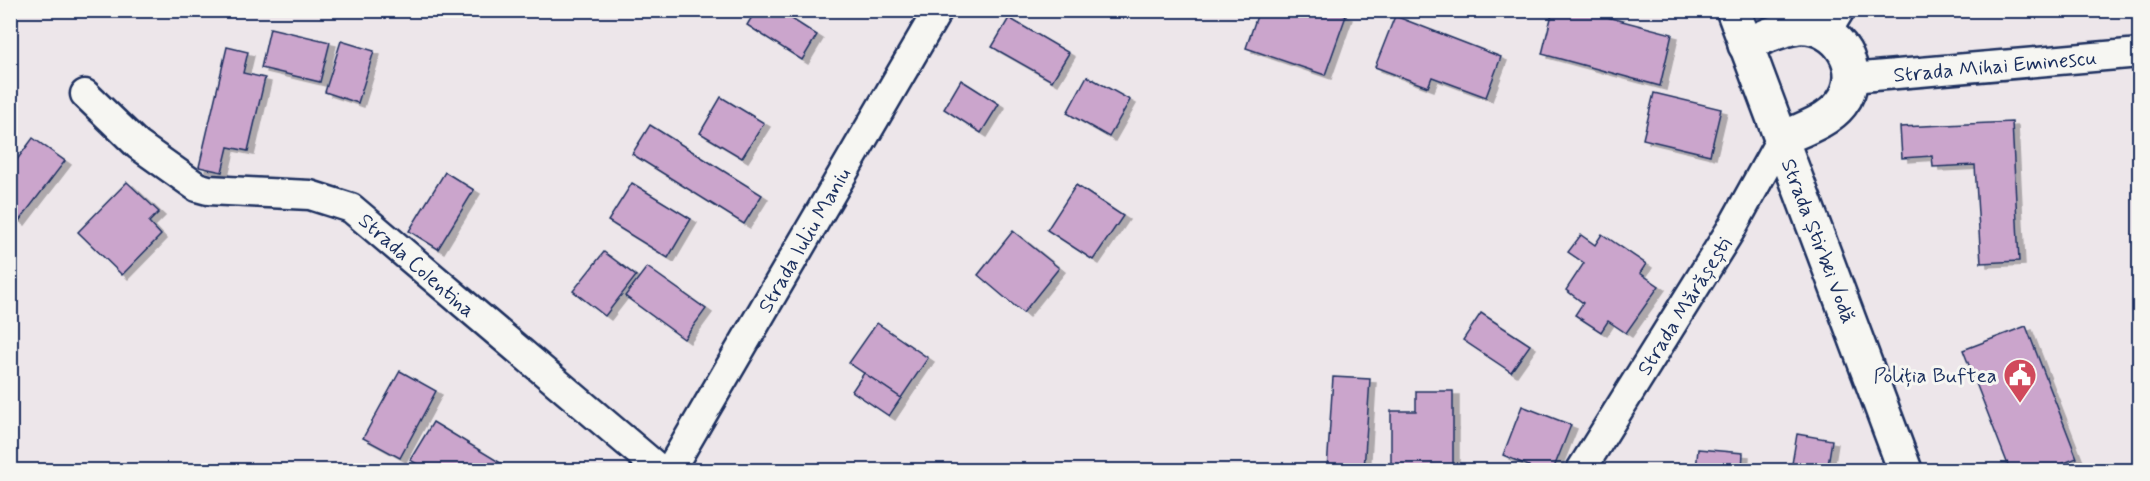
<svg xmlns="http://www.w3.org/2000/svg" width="2150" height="481" viewBox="0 0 2150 481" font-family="Mynerve,sans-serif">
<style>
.building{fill:#cba5cc;stroke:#1b2f5e;stroke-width:1.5;filter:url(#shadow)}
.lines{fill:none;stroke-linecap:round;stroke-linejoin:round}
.minor-casing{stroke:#1b2f5e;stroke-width:33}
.tertiary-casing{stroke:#1b2f5e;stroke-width:38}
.minor{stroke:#f6f6f2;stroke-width:28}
.tertiary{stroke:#f6f6f2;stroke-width:33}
.labels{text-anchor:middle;stroke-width:6;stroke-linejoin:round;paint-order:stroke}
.street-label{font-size:21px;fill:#1b2f5e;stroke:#f6f6f2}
.poi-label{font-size:21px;fill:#1b2f5e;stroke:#f6f6f2;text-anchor:end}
</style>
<defs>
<filter id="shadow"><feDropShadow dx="6" dy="4" stdDeviation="0" flood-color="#0004"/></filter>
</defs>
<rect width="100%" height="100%" fill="#ede6ea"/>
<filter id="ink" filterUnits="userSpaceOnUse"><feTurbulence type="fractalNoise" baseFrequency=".0167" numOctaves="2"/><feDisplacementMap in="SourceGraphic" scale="12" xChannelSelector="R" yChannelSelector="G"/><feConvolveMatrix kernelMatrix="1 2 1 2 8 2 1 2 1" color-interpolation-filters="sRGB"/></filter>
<g filter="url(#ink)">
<!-- building -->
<g class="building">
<path d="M 756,10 L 778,10 L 817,35 L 802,60 L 747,25 Z"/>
<path d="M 1259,10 L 1331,10 L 1346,16 L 1325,75 L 1246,48 Z"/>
<path d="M 1553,10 L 1580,10 L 1672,34 L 1660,86 L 1542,54 Z"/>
<path d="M 1395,16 L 1501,57 L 1486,97 L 1432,77 L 1428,87 L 1375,67 Z"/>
<path d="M 1009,18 L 1069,53 L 1052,81 L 992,47 Z"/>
<path d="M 270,28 L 330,42 L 320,82 L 261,68 Z"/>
<path d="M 341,41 L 374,51 L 358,103 L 325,92 Z"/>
<path d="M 227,47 L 248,52 L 243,73 L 265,78 L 248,151 L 228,147 L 222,172 L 199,167 Z"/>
<path d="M 1087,76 L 1130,100 L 1109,137 L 1067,113 Z"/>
<path d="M 961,80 L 999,104 L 981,133 L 944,109 Z"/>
<path d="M 1654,93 L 1721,109 L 1710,155 L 1643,139 Z"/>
<path d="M 721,97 L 764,123 L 742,158 L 700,133 Z"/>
<path d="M 2012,122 L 2019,261 L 1981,263 L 1975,165 L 1933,167 L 1932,156 L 1902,158 L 1900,127 Z"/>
<path d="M 650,125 L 762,195 L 744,224 L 632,154 Z"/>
<path d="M 33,138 L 65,161 L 19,221 L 10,215 L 10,164 L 13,165 Z"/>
<path d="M 445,172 L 474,190 L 438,249 L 409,231 Z"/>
<path d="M 127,182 L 159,212 L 149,222 L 161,235 L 122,275 L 78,232 Z"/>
<path d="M 632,183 L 691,219 L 668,258 L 608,221 Z"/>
<path d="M 1076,185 L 1123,216 L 1093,260 L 1047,230 Z"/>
<path d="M 1013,231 L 1059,268 L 1023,313 L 978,275 Z"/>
<path d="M 1602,234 L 1646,264 L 1640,273 L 1659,286 L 1626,333 L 1608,321 L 1601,332 L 1575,315 L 1583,303 L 1566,290 L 1584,263 L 1568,252 L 1581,235 L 1595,245 Z"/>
<path d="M 604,252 L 636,276 L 605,316 L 573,291 Z"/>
<path d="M 647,267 L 706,309 L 684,339 L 625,296 Z"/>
<path d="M 1481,313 L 1530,345 L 1511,372 L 1463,340 Z"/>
<path d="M 877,323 L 928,358 L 901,398 L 849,363 Z"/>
<path d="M 2026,326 L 2077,458 L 2051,468 L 2052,470 L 2010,470 L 1963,350 Z"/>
<path d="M 400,371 L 436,391 L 400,458 L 363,438 Z"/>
<path d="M 864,373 L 901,398 L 889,416 L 852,391 Z"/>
<path d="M 1333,377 L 1370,379 L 1364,470 L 1327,470 Z"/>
<path d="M 1416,391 L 1453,391 L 1453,470 L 1391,470 L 1391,411 L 1416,411 Z"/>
<path d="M 1522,406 L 1571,425 L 1553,470 L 1527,470 L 1529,466 L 1503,455 Z"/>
<path d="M 433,422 L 504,465 L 501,470 L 428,470 L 410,460 Z"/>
<path d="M 1797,434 L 1832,440 L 1828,465 L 1843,467 L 1842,470 L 1791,470 Z"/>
<path d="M 1698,449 L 1743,453 L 1742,470 L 1696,470 Z"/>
</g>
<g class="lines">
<!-- minor casing -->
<g class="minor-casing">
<g id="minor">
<path d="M 1826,33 L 1840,10"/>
<path d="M 1851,78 L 2140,53"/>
<path d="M 85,94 L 138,145 L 197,187 L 208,190 L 310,195 L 351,208 L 660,470"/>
<path d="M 670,470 L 938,10"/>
<path d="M 1581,470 L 1730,231 L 1781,139"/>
</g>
</g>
<!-- tertiary casing -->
<g class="tertiary-casing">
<g id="tertiary">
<path d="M 1733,10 L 1905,470"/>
<path d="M 1745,45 C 1762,38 1780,29 1798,27 C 1839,24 1867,71 1841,104 C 1827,122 1800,130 1781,139"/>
</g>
</g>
<!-- minor -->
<use href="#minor" class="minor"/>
<!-- tertiary -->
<use href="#tertiary" class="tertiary"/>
</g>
</g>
<!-- icons -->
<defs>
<g id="civic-pin" transform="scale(1.725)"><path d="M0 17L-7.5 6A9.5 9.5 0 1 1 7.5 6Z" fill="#d1495b" stroke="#f6f6f2"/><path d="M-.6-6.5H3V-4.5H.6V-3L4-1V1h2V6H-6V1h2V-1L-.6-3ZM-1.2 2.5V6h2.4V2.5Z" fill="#fff"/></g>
</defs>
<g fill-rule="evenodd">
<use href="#civic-pin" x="2020" y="375"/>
</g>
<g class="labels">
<!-- street labels -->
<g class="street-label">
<text transform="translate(1995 66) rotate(-5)" y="7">Strada Mihai Eminescu</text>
<text transform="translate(804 240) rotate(-60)" y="7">Strada Iuliu Maniu</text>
<text transform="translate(1819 241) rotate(69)" y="7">Strada Știrbei Vodă</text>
<text transform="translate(417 265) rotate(41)" y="7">Strada Colentina</text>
<text transform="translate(1684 306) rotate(-58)" y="7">Strada Mărășești</text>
</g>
<!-- poi labels -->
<g class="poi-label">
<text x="1997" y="382">Poliția Buftea</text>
</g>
</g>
<!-- margin -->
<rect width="2150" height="481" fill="none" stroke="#f6f6f2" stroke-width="36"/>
<rect x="18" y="18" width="2114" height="445" fill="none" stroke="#1b2f5e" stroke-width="2" filter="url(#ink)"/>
</svg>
